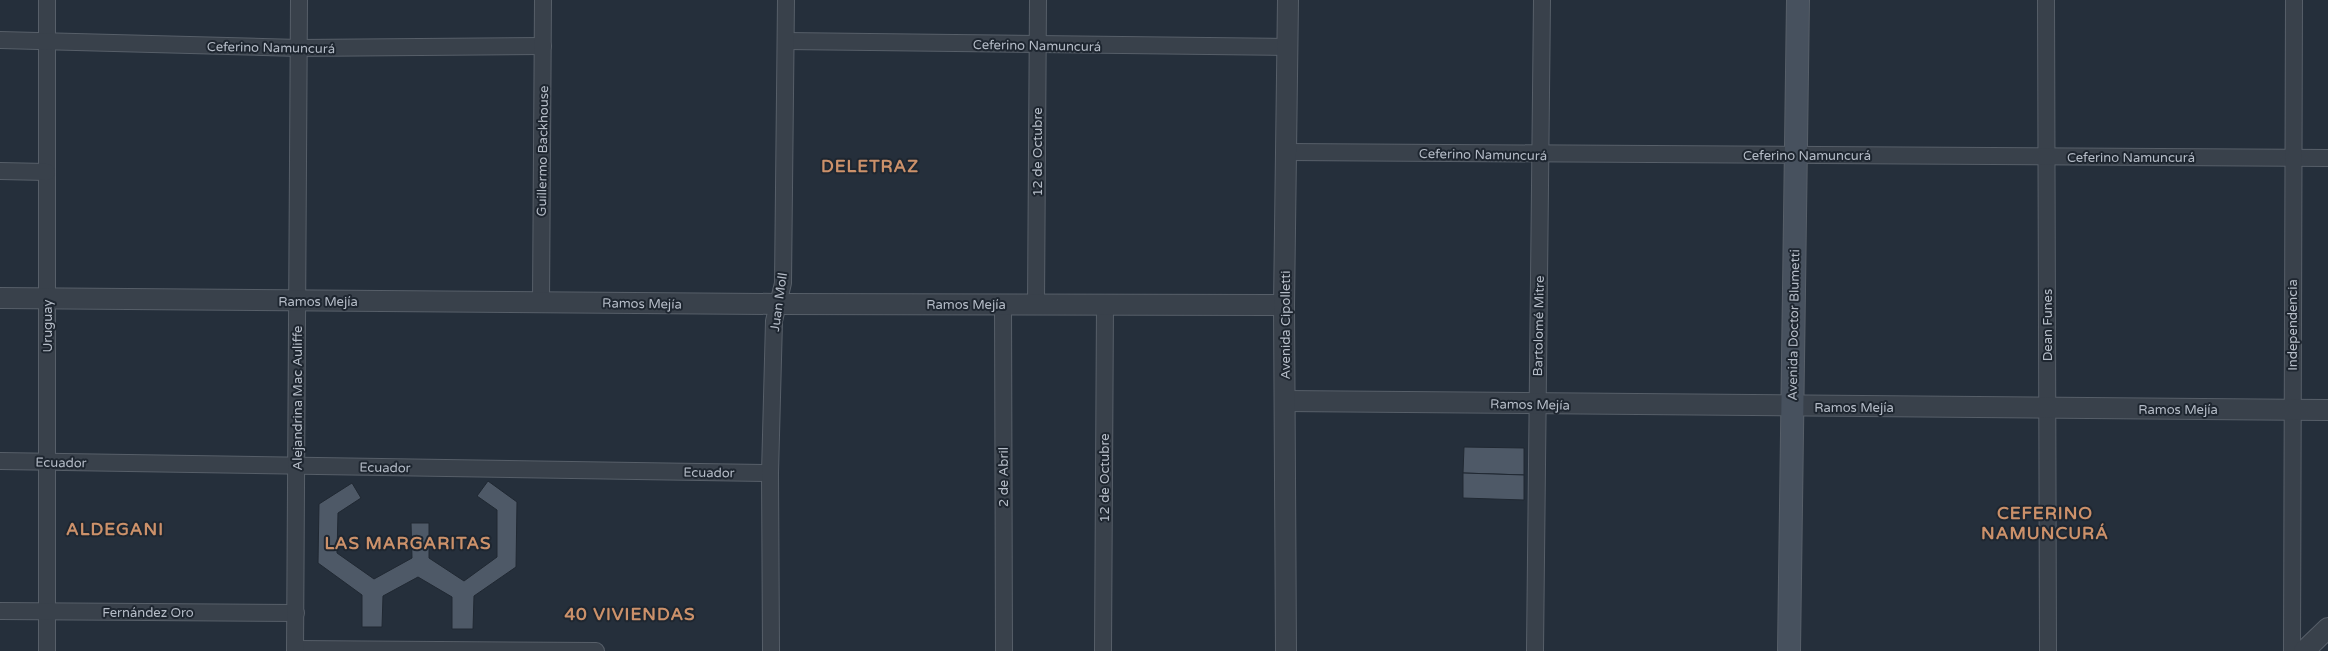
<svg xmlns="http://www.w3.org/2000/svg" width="2328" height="651" viewBox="0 0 2328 651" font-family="'Varela Round',sans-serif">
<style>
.building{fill:#4e5967;stroke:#202832}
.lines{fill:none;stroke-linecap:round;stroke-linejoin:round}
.minor-casing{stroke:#575f69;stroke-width:18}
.tertiary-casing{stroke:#575f69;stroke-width:22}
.secondary-casing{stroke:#575f69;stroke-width:24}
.minor{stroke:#39414b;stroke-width:16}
.tertiary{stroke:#39414b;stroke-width:20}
.secondary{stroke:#47515e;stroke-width:22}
.labels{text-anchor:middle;stroke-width:4;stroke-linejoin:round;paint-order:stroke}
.street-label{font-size:13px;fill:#b5bcc7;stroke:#1e2630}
.district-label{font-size:17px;font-weight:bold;letter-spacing:1px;fill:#cc916a;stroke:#1e2630}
</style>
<rect width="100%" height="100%" fill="#252f3b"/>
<!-- building -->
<g class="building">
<path d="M 1464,447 L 1524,448 L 1524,475 L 1463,473 Z"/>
<path d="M 1463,473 L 1524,475 L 1524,500 L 1463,498 Z"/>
<path d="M 488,481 L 517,502 L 516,567 L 474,596 L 473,629 L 452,629 L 452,597 L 418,577 L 383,596 L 382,627 L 362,627 L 362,595 L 318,563 L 319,504 L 352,483 L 361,498 L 338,513 L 337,553 L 374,579 L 412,558 L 411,523 L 429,523 L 429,558 L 464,581 L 497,557 L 497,510 L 477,496 Z"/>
</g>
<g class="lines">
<!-- minor casing -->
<g class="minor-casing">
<g id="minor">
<path d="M 47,0 L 47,651"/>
<path d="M 2046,0 L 2048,651"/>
<path d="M 0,40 L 299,48 L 543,46"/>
<path d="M 786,41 L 1288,47"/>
<path d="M 1287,152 L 2328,158"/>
<path d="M 0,171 L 47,172"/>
<path d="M 541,302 L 543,0"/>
<path d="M 1003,304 L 1004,651"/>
<path d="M 1036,304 L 1038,0"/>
<path d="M 0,461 L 770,473"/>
<path d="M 0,611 L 296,613"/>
<path d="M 296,649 L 596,651"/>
<path d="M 295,651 L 299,0"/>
<path d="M 771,651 L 770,473 L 774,321 L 783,283 L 786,0"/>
<path d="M 1103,651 L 1105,304"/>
<path d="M 1535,651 L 1542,0"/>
<path d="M 2292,651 L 2294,0"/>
</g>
</g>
<!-- tertiary casing -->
<g class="tertiary-casing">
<g id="tertiary">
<path d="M 0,298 L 779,304 L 1284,305"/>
<path d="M 1285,401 L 2328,410"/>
<path d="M 1286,651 L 1284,305 L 1288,0"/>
<path d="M 2304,651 L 2328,628"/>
</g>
</g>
<!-- secondary casing -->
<g class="secondary-casing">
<path id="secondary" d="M 1789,651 L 1798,0"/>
</g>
<!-- minor -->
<use href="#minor" class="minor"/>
<!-- tertiary -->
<use href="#tertiary" class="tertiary"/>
<!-- secondary -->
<use href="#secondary" class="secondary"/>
</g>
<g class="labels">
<!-- street labels -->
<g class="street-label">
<text transform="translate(1037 45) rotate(1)" y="5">Ceferino Namuncurá</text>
<text transform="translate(271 47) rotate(1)" y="5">Ceferino Namuncurá</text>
<text transform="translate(542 151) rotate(-89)" y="5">Guillermo Backhouse</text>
<text transform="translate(1037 152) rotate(-90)" y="5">12 de Octubre</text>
<text transform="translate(1483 154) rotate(1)" y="5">Ceferino Namuncurá</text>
<text x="1807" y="160">Ceferino Namuncurá</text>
<text x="2131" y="162">Ceferino Namuncurá</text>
<text x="318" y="306">Ramos Mejía</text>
<text transform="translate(778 302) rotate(-82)" y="5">Juan Moll</text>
<text transform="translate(642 303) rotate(1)" y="5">Ramos Mejía</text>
<text x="966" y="309">Ramos Mejía</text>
<text transform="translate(1285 325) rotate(-90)" y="5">Avenida Cipolletti</text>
<text transform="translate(1793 325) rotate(-89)" y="5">Avenida Doctor Blumetti</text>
<text transform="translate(2047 325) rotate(-90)" y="5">Dean Funes</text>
<text transform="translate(2292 325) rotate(-90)" y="5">Independencia</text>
<text transform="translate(47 326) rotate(-90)" y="5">Uruguay</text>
<text transform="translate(1538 326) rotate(-89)" y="5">Bartolomé Mitre</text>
<text transform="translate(297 398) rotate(-90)" y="5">Alejandrina Mac Auliffe</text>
<text transform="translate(1530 404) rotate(1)" y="5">Ramos Mejía</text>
<text x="1854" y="412">Ramos Mejía</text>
<text x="2178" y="414">Ramos Mejía</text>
<text transform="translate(61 462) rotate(1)" y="5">Ecuador</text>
<text transform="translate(385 467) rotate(1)" y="5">Ecuador</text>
<text transform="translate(709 472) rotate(1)" y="5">Ecuador</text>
<text transform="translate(1003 477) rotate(-90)" y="5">2 de Abril</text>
<text transform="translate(1104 478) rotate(-90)" y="5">12 de Octubre</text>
<text x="148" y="617">Fernández Oro</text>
</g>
<!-- district labels -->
<g class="district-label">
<text x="870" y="172">DELETRAZ</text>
<text x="2045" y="519">CEFERINO<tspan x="2045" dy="20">NAMUNCURÁ</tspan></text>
<text x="115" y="535">ALDEGANI</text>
<text x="408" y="549">LAS MARGARITAS</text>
<text x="630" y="620">40 VIVIENDAS</text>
</g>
</g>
</svg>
